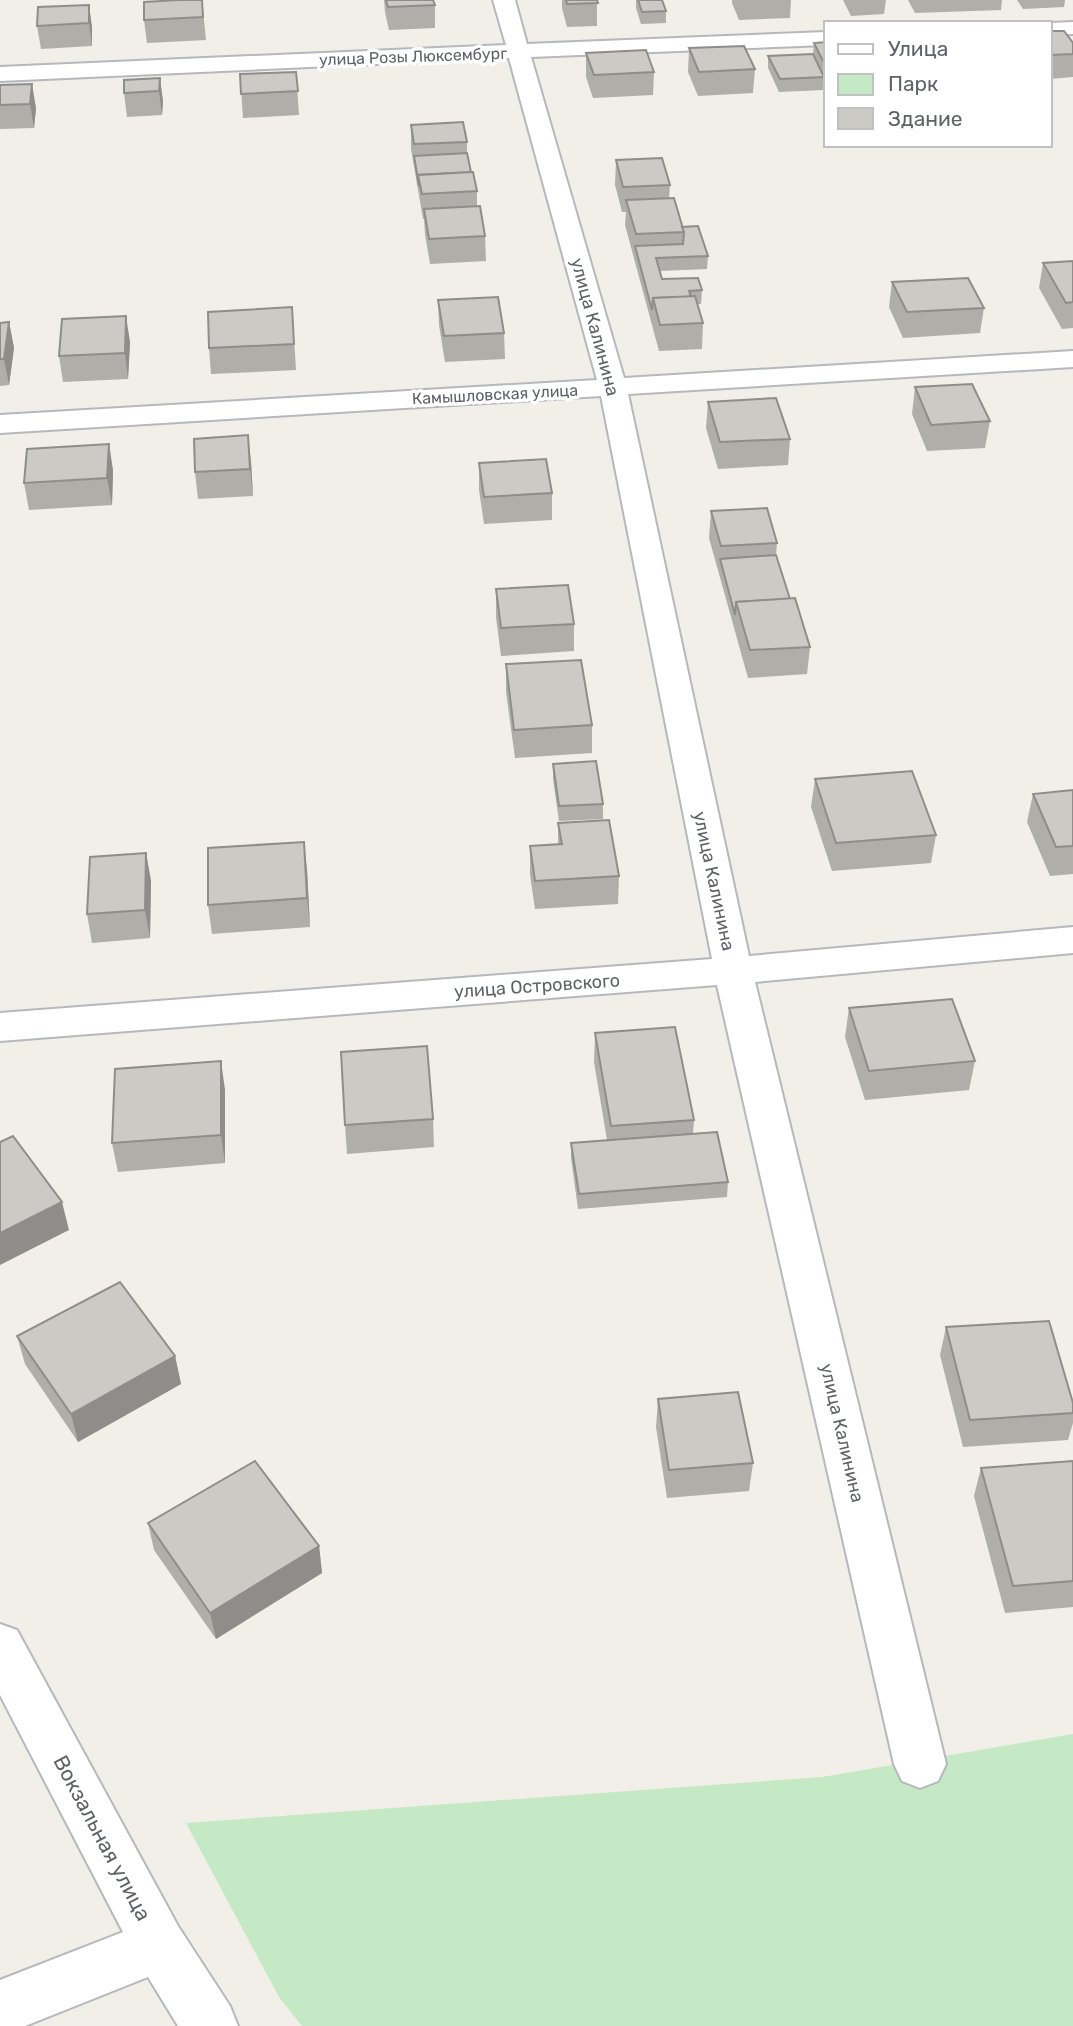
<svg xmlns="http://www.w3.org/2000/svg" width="1073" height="2026" viewBox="0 0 1073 2026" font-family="Rubik,sans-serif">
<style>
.green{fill:#c5e8c5}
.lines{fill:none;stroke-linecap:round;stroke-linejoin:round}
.minor-casing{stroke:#b5b8bc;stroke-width:4}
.minor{fill:#fff;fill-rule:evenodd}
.wall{fill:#afaea9}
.shaded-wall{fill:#8f8d8a}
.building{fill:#cccac5;stroke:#8f8d8a;stroke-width:2}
.labels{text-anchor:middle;stroke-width:7;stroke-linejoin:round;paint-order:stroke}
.far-street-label{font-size:16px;fill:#5f6368;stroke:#fff}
.street-label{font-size:18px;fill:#5f6368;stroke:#fff}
.near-street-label{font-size:21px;fill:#5f6368;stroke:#fff}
</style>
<rect width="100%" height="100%" fill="#f1efe8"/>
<!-- green -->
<path class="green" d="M 1073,1734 L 1073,2026 L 302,2026 L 279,1997 L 186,1823 L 822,1777 Z"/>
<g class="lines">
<!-- minor casing -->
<g class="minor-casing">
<g id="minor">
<path d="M 493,0 L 515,0 L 527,44 L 826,32 L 826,45 L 531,57 L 624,378 L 1073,351 L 1073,367 L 628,394 L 749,956 L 1073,927 L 1073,953 L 755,982 L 946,1764 L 938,1781 L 920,1788 L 902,1781 L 894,1764 L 717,985 L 0,1041 L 0,1013 L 712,959 L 601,396 L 0,433 L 0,415 L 597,380 L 509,58 L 0,81 L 0,67 L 506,45 Z"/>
<path d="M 1073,22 L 1073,34 L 1050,35 L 1049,23 Z"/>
<path d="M 0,1624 L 17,1630 L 178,1926 L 230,2006 L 238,2026 L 178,2026 L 148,1977 L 25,2026 L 0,2026 L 0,1980 L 123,1932 L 0,1695 Z"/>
</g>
</g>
<!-- minor -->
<use href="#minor" class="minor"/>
</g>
<!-- wall -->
<g class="wall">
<path d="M 202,0 L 206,40 L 147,43 L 144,20 Z"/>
<path d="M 384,0 L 433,0 L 435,5 L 435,28 L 389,30 L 385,12 Z"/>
<path d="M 562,0 L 597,0 L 597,26 L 567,27 L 562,8 Z"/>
<path d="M 636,0 L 662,0 L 666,11 L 666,23 L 641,24 L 636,8 Z"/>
<path d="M 732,0 L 791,0 L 790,18 L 739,20 L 732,3 Z"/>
<path d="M 843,0 L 886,0 L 884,14 L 851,16 Z"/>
<path d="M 908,0 L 1002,0 L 1001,10 L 915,13 Z"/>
<path d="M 1017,0 L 1065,0 L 1064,7 L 1023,9 Z"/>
<path d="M 89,5 L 92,28 L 92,46 L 41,49 L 37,26 Z"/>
<path d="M 1050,31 L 1073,43 L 1073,77 L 1050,79 Z"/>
<path d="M 826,42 L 826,84 L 824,84 L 823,90 L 779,92 L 768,68 L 768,56 L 813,54 L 814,43 Z"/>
<path d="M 689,48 L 755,69 L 753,93 L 698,96 L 688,72 Z"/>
<path d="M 586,53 L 654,72 L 653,95 L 593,98 L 586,77 Z"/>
<path d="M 296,72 L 299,115 L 243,118 L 240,74 Z"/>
<path d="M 160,78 L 163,102 L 162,115 L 127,117 L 124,93 Z"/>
<path d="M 0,85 L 36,108 L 34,128 L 0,129 Z"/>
<path d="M 411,125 L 467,142 L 467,153 L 471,172 L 477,191 L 477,207 L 485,236 L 486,261 L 430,264 L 425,234 L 424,219 L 423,219 L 411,149 Z"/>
<path d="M 616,160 L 670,185 L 669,198 L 682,227 L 708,256 L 707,269 L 660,271 L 662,279 L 702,290 L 701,304 L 697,304 L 703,323 L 702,349 L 659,351 L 625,225 L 626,212 L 622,212 L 615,185 Z"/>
<path d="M 1073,261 L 1073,328 L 1062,329 L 1039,288 L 1043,263 Z"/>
<path d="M 892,282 L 984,308 L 980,333 L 903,338 L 889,307 Z"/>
<path d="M 438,300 L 504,333 L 505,359 L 445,362 L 439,325 Z"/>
<path d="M 292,307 L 296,370 L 211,374 L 209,348 Z"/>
<path d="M 9,322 L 14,348 L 9,385 L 0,386 L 0,323 Z"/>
<path d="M 130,342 L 128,379 L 63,382 L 59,356 Z"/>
<path d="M 915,387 L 990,421 L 985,448 L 927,451 L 912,414 Z"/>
<path d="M 708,402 L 790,439 L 788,465 L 718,469 L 706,428 Z"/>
<path d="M 109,444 L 113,471 L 112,505 L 29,510 L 24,483 Z"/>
<path d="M 251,462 L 253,496 L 198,499 L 195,472 Z"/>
<path d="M 479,463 L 552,493 L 552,520 L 484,524 L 479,490 Z"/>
<path d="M 711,511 L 777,543 L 776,555 L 790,599 L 810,647 L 807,674 L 748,678 L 709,538 Z"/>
<path d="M 496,589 L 574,624 L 574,651 L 501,656 L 496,617 Z"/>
<path d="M 506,664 L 592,725 L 592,753 L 515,758 L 506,692 Z"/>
<path d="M 553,764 L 603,804 L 603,819 L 559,821 L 553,779 Z"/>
<path d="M 815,779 L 936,835 L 931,863 L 832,871 L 811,807 Z"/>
<path d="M 1073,790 L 1073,874 L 1050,876 L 1027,822 L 1033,794 Z"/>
<path d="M 558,823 L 619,876 L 618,904 L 535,909 L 530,875 L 530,846 L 558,845 Z"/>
<path d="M 146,853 L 151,881 L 150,938 L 92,943 L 87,914 Z"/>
<path d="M 307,870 L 310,927 L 212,934 L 208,905 Z"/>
<path d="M 849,1008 L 975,1061 L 969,1090 L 865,1100 L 845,1037 Z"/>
<path d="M 595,1033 L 694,1120 L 693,1133 L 728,1182 L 727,1197 L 578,1209 L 571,1158 L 571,1143 L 607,1140 L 594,1062 Z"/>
<path d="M 225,1090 L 225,1163 L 118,1172 L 112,1143 Z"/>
<path d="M 433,1119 L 434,1147 L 347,1154 L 345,1125 Z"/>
<path d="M 946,1327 L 1073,1403 L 1073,1423 L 1068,1440 L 963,1447 L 940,1355 Z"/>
<path d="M 17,1336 L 175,1356 L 181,1384 L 78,1442 L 25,1364 Z"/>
<path d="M 658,1399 L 753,1463 L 749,1491 L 667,1498 L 656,1427 Z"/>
<path d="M 1073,1461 L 1073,1607 L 1005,1613 L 974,1496 L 981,1468 Z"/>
<path d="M 148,1523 L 319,1546 L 322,1573 L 216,1639 L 154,1550 Z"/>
</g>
<!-- shaded-wall -->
<g class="shaded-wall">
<path d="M 89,5 L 92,28 L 92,46 L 89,23 Z"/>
<path d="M 160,78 L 163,102 L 162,115 L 159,91 Z"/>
<path d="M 32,84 L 36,108 L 34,128 L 30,104 Z"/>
<path d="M 126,316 L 130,342 L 128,379 L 125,353 Z"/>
<path d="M 9,322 L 14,348 L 9,385 L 4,359 Z"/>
<path d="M 248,435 L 251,462 L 253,496 L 250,469 Z"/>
<path d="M 109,444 L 113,471 L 112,505 L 107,478 Z"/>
<path d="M 304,842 L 307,870 L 310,927 L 307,898 Z"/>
<path d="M 146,853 L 151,881 L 150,938 L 145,910 Z"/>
<path d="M 221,1061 L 225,1090 L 225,1163 L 221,1135 Z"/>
<path d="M 62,1202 L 69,1230 L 0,1265 L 0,1233 Z"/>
<path d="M 175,1356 L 181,1384 L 78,1442 L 71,1414 Z"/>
<path d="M 319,1546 L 322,1573 L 216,1639 L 210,1613 Z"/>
</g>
<!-- building -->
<g class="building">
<path d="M 179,0 L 202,0 L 203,17 L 144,20 L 144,2 Z"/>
<path d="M 386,0 L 433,0 L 435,5 L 388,7 Z"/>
<path d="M 566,0 L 597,0 L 598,3 L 567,4 Z"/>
<path d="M 638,0 L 662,0 L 666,11 L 642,12 Z"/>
<path d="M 89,5 L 89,23 L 37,26 L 38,7 Z"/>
<path d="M 1050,31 L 1064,31 L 1073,43 L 1073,54 L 1050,55 Z"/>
<path d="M 826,42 L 826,61 L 823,61 L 814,43 Z"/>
<path d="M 744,46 L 755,69 L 699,72 L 689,48 Z"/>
<path d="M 646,50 L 654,72 L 594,75 L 586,53 Z"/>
<path d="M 813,54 L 824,77 L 780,79 L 768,56 Z"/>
<path d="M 296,72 L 298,91 L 241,94 L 240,74 Z"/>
<path d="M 160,78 L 159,91 L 124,93 L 124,80 Z"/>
<path d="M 32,84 L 30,104 L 0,105 L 0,85 Z"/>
<path d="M 463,122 L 467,142 L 414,144 L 411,125 Z"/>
<path d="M 467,153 L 471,172 L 418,175 L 419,186 L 414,156 Z"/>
<path d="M 662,158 L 670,185 L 623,187 L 616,160 Z"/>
<path d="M 473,172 L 477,191 L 422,194 L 418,175 Z"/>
<path d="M 674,198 L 684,232 L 636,234 L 626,200 Z"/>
<path d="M 480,206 L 485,236 L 429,239 L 424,209 Z"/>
<path d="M 698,226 L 708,256 L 656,258 L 662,279 L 698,278 L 702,290 L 689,291 L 691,297 L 653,298 L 652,310 L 635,246 L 683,244 L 684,232 L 682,227 Z"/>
<path d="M 1073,261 L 1073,302 L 1066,303 L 1043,263 Z"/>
<path d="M 968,278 L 984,308 L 907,312 L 892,282 Z"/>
<path d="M 695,296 L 703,323 L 660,325 L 653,298 Z"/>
<path d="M 498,297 L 504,333 L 444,336 L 438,300 Z"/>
<path d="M 292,307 L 294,344 L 209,348 L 208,312 Z"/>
<path d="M 126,316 L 125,353 L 59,356 L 62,319 Z"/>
<path d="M 9,322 L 4,359 L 0,359 L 0,323 Z"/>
<path d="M 972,384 L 990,421 L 931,425 L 915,387 Z"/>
<path d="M 776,398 L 790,439 L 720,442 L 708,402 Z"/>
<path d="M 248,435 L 250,469 L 195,472 L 194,439 Z"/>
<path d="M 109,444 L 107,478 L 24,483 L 27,449 Z"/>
<path d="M 546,459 L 552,493 L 484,497 L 479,463 Z"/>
<path d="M 767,508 L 777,543 L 721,546 L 711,511 Z"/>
<path d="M 776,555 L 790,599 L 736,602 L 735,615 L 720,559 Z"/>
<path d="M 568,585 L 574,624 L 501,628 L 496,589 Z"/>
<path d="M 795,598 L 810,647 L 750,650 L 736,602 Z"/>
<path d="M 581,660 L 592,725 L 514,730 L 506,664 Z"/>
<path d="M 596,761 L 603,804 L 559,806 L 553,764 Z"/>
<path d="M 912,771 L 936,835 L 836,843 L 815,779 Z"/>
<path d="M 1073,790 L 1073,846 L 1056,847 L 1033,794 Z"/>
<path d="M 609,820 L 619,876 L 535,881 L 530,846 L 562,844 L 558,823 Z"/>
<path d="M 304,842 L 307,898 L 208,905 L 208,848 Z"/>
<path d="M 146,853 L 145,910 L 87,914 L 90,857 Z"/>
<path d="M 952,999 L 975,1061 L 869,1071 L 849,1008 Z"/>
<path d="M 675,1027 L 694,1120 L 611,1126 L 595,1033 Z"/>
<path d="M 427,1046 L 433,1119 L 345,1125 L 341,1052 Z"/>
<path d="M 221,1061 L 221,1135 L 112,1143 L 115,1069 Z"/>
<path d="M 717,1132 L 728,1182 L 579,1194 L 571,1143 Z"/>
<path d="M 13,1136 L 62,1202 L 0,1233 L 0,1142 Z"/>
<path d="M 120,1282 L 175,1356 L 71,1414 L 17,1336 Z"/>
<path d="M 1049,1321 L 1073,1403 L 1073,1413 L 970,1420 L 946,1327 Z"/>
<path d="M 738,1392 L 753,1463 L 669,1470 L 658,1399 Z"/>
<path d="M 255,1461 L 319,1546 L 210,1613 L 148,1523 Z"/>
<path d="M 1073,1461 L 1073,1581 L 1013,1586 L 981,1468 Z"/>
</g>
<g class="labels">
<!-- far-street labels -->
<g class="far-street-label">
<text transform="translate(413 56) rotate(-2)" y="6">улица Розы Люксембург</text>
<text transform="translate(495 394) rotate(-3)" y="6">Камышловская улица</text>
</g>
<!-- street labels -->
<g class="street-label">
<text transform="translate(595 327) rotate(75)" y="6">улица Калинина</text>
<text transform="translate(714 881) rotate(78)" y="6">улица Калинина</text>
<text transform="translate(537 986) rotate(-4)" y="6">улица Островского</text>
<text transform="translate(842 1433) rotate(77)" y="6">улица Калинина</text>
</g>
<!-- near-street labels -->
<g class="near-street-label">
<text transform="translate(102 1838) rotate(62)" y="7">Вокзальная улица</text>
</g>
</g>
<!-- legend -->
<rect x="824" y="21" width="228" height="126" fill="#ffffff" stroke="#bfc1c3" stroke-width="2"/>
<rect x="838" y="44" width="35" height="10" fill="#ffffff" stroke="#bfc1c3" stroke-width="2"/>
<text x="888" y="56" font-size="21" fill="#5f6368">Улица</text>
<rect x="838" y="74" width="35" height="21" fill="#c5e8c5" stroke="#bfc1c3" stroke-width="2"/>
<text x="888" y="91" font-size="21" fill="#5f6368">Парк</text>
<rect x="838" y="108" width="35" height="21" fill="#cccac5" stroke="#bfc1c3" stroke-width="2"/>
<text x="888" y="126" font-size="21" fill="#5f6368">Здание</text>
</svg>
